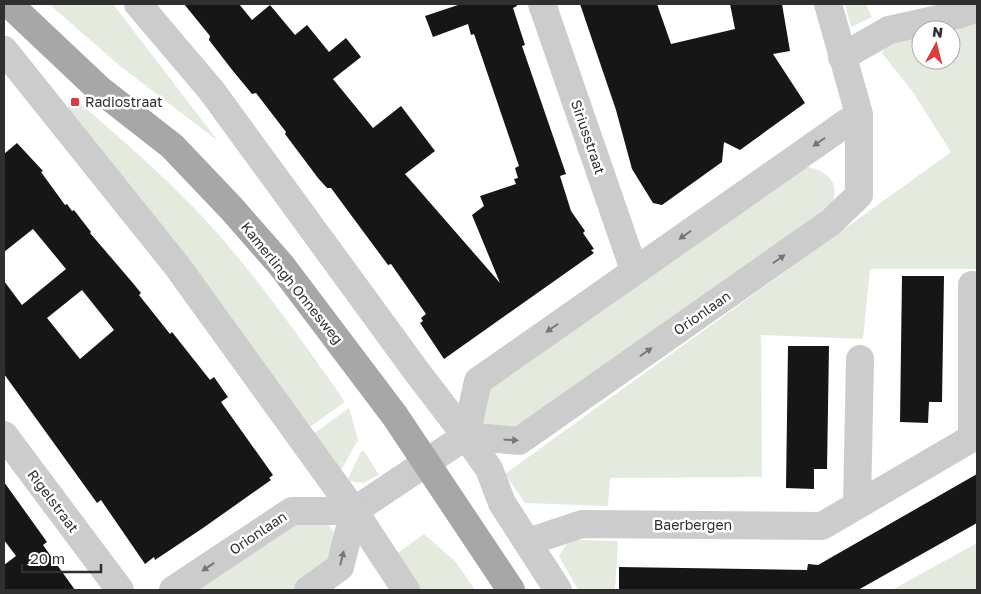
<svg xmlns="http://www.w3.org/2000/svg" width="981" height="594" viewBox="0 0 981 594" font-family="'Golos Text',sans-serif">
<style>
.green{fill:#e4ebde}
.building{fill:#161616;fill-rule:evenodd}
.lines{fill:none;stroke-linecap:round;stroke-linejoin:round}
.minor{stroke:#ccc;stroke-width:28}
.major{stroke:#a7a7a7;stroke-width:28}
.oneway{fill:#767676}
.poi-dot{fill:#d83e41;stroke:#fff;stroke-width:2}
.labels{text-anchor:middle;stroke-width:5;stroke-linejoin:round;paint-order:stroke}
.poi-label{font-size:14px;fill:#2f2f2f;stroke:#fff;text-anchor:start}
.street-label{font-size:14px;fill:#2f2f2f;stroke:#fff}
</style>
<rect width="100%" height="100%" fill="#fff"/>
<!-- green -->
<g class="green">
<path d="M 49,4 L 113,4 L 218,141 L 120,66 Z"/>
<path d="M 845,4 L 866,4 L 872,17 L 851,27 Z"/>
<path d="M 977,15 L 977,269 L 870,269 L 863,339 L 761,335 L 762,477 L 610,478 L 608,506 L 525,503 L 505,474 L 951,152 L 912,91 L 882,53 L 891,37 L 921,31 L 921,60 L 951,60 L 951,30 Z"/>
<path d="M 75,99 C 125,142 175,185 219,235 C 265,288 305,345 345,402 L 307,429 L 65,111 Z"/>
<path d="M 809,167 C 836,174 841,191 827,214 L 516,432 L 485,429 L 477,406 L 486,387 L 794,170 Z"/>
<path d="M 349,408 L 358,440 L 340,472 L 312,435 Z"/>
<path d="M 364,451 L 379,475 L 363,483 L 349,481 L 348,478 L 361,452 Z"/>
<path d="M 297,520 L 326,522 L 337,536 L 328,565 L 292,590 L 197,590 Z"/>
<path d="M 424,534 L 455,561 L 475,590 L 417,590 L 395,555 Z"/>
<path d="M 575,540 L 618,541 L 615,590 L 578,590 L 559,556 L 566,545 Z"/>
<path d="M 977,543 L 977,590 L 892,590 Z"/>
</g>
<!-- building -->
<g class="building">
<path d="M 184,4 L 239,4 L 252,20 L 270,5 L 295,35 L 307,25 L 329,52 L 346,38 L 361,57 L 333,79 L 373,128 L 401,106 L 435,151 L 405,174 L 500,283 L 472,215 L 484,206 L 480,196 L 516,184 L 514,179 L 518,178 L 515,168 L 519,166 L 474,34 L 471,35 L 468,24 L 433,37 L 425,16 L 461,4 L 517,4 L 517,6 L 513,8 L 525,45 L 522,46 L 566,174 L 560,176 L 571,211 L 585,231 L 583,233 L 594,249 L 591,250 L 594,253 L 444,359 L 420,323 L 423,321 L 421,318 L 426,314 L 391,264 L 388,265 L 331,188 L 327,188 L 318,178 L 285,134 L 286,132 L 256,93 L 252,94 L 233,71 L 209,40 L 210,36 Z"/>
<path d="M 580,4 L 657,4 L 671,44 L 735,29 L 730,4 L 782,4 L 790,51 L 773,54 L 805,103 L 740,150 L 724,142 L 722,162 L 662,205 L 653,203 L 632,169 L 616,110 Z"/>
<path d="M 17,143 L 43,171 L 41,172 L 65,205 L 67,204 L 72,211 L 74,210 L 91,232 L 90,233 L 132,282 L 141,293 L 139,295 L 170,334 L 172,332 L 210,380 L 214,377 L 228,397 L 221,402 L 273,475 L 269,478 L 271,480 L 203,528 L 155,560 L 154,557 L 145,564 L 101,500 L 97,503 L 4,374 L 4,281 L 22,305 L 66,269 L 33,229 L 4,252 L 4,154 ZM 82,290 L 114,330 L 80,359 L 47,318 Z"/>
<path d="M 902,276 L 944,276 L 942,402 L 929,402 L 928,423 L 900,422 Z"/>
<path d="M 788,346 L 829,346 L 827,469 L 814,469 L 814,489 L 786,488 Z"/>
<path d="M 977,474 L 977,523 L 858,590 L 619,590 L 619,567 L 807,570 L 808,564 L 818,565 Z"/>
<path d="M 4,482 L 47,542 L 43,545 L 75,590 L 4,590 L 4,565 L 16,556 L 4,540 Z"/>
</g>
<g class="lines">
<!-- minor -->
<g class="minor">
<path d="M 138,4 L 211,90 L 417,372 L 466,436 L 489,469 L 502,503 L 558,590"/>
<path d="M 542,4 L 634,270"/>
<path d="M 828,4 L 859,114 L 859,195 L 831,222 L 519,441 L 466,436 L 478,381 L 859,114"/>
<path d="M 4,50 L 177,266 L 354,511 L 406,590"/>
<path d="M 842,57 L 889,30 L 961,14 L 977,8"/>
<path d="M 4,435 L 120,590"/>
<path d="M 972,438 L 972,285"/>
<path d="M 857,505 L 860,359"/>
<path d="M 354,511 L 466,436"/>
<path d="M 528,542 L 582,524 L 822,526 L 977,435"/>
<path d="M 173,590 L 292,511 L 354,511 L 340,567 L 308,590"/>
</g>
<!-- major -->
<path class="major" d="M 9,4 L 99,89 L 172,146 L 232,209 L 281,265 L 395,416 L 511,590"/>
</g>
<!-- one-way arrows -->
<defs><path id="oneway-solid" d="M-6-.8H1V-3.2L6.5 0L1 3.2V.8H-6Z" transform="scale(1.25)"/></defs>
<g class="oneway">
<use href="#oneway-solid" transform="translate(819 142) rotate(145)"/>
<use href="#oneway-solid" transform="translate(685 235) rotate(145)"/>
<use href="#oneway-solid" transform="translate(779 259) rotate(-35)"/>
<use href="#oneway-solid" transform="translate(552 328) rotate(145)"/>
<use href="#oneway-solid" transform="translate(646 352) rotate(-35)"/>
<use href="#oneway-solid" transform="translate(511 440) rotate(3)"/>
<use href="#oneway-solid" transform="translate(342 558) rotate(-76)"/>
<use href="#oneway-solid" transform="translate(208 567) rotate(146)"/>
</g>
<!-- markers -->
<rect class="poi-dot" x="70" y="97" width="10" height="10" rx="2.5"/>
<g class="labels">
<!-- poi labels -->
<g class="poi-label">
<text x="85" y="107">Radiostraat</text>
</g>
<!-- street labels -->
<g class="street-label">
<text transform="translate(588 137) rotate(71)" y="5">Siriusstraat</text>
<text transform="translate(292 283) rotate(51)" y="5">Kamerlingh Onnesweg</text>
<text transform="translate(702 313) rotate(-35)" y="5">Orionlaan</text>
<text transform="translate(53 501) rotate(53)" y="5">Rigelstraat</text>
<text x="693" y="530">Baerbergen</text>
<text transform="translate(258 533) rotate(-34)" y="5">Orionlaan</text>
</g>
</g>
<!-- border -->
<rect width="981" height="594" fill="none" stroke="#2f2f2f" stroke-width="10"/>
<!-- north arrow -->
<g transform="translate(936 45) rotate(7)"><circle r="24" fill="#ffffff" stroke="#acacac"/>
<path d="M0-4L9 19L0 12L-9 19Z" fill="#d83e41"/>
<text y="-8" font-size="14" font-weight="bold" text-anchor="middle" fill="#2f2f2f">N</text>
</g>
<!-- scale -->
<path d="M22 564v8h79v-8" fill="none" stroke="#2f2f2f" stroke-width="2.5"/>
<text x="30" y="564" font-size="15" fill="#2f2f2f" stroke="#ffffff" stroke-width="4" paint-order="stroke">20 m</text>
</svg>
